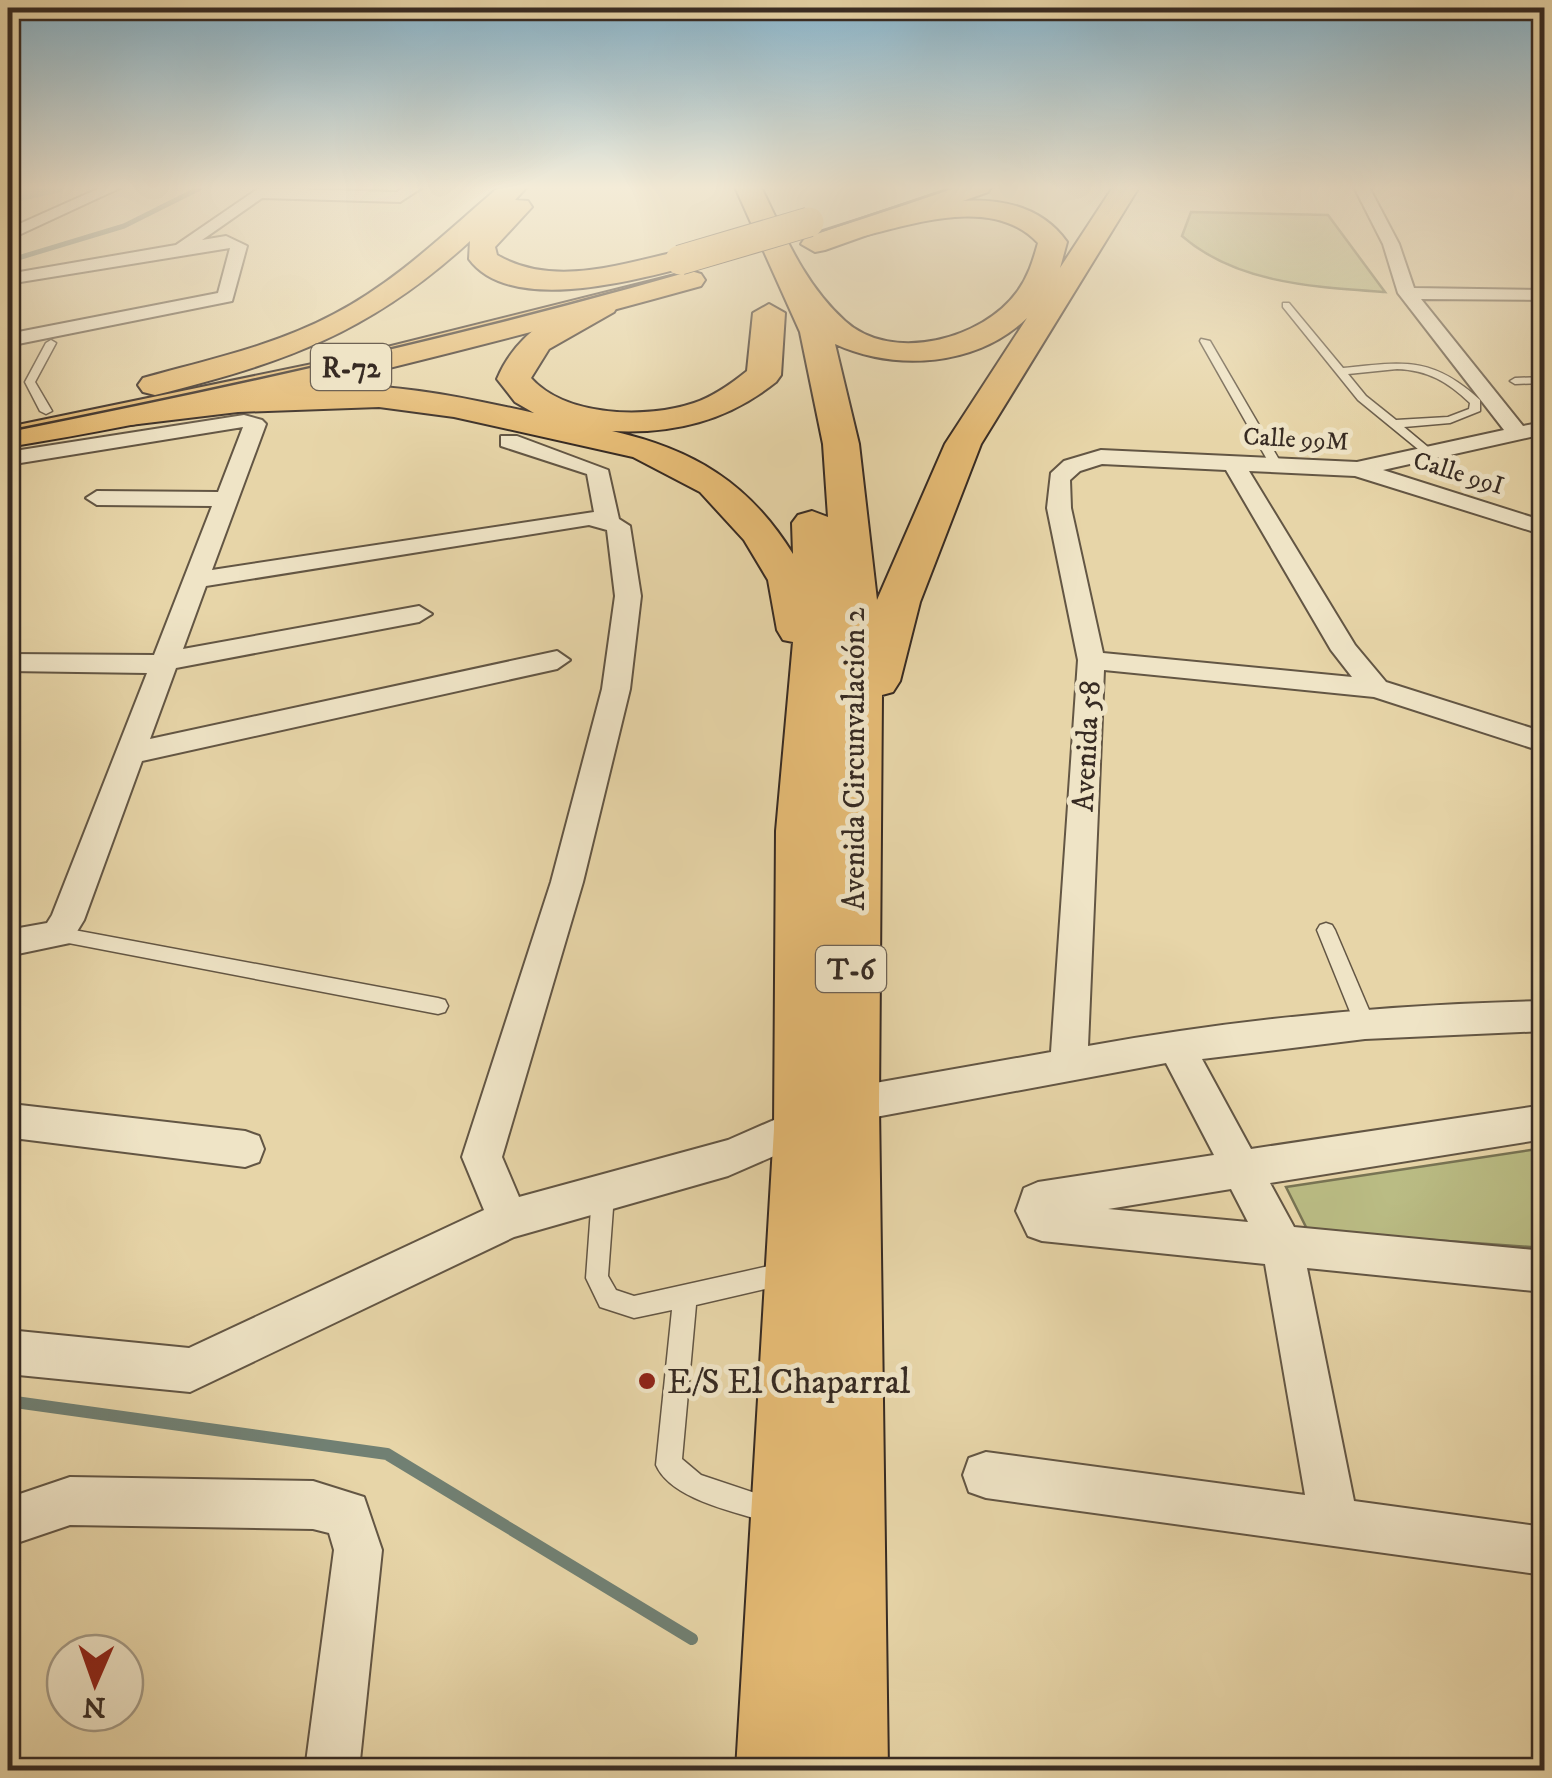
<svg xmlns="http://www.w3.org/2000/svg" width="1552" height="1778" viewBox="0 0 1552 1778" font-family="'IM FELL DW Pica',serif">
<style>
.green{fill:#babc84;stroke:#787454;stroke-width:2.5}
.lines{fill:none;stroke-linecap:round;stroke-linejoin:round}
.stream-far1{stroke:#718073;stroke-width:5}
.stream{stroke:#718073;stroke-width:12}
.river{fill:#97b9a9;fill-rule:evenodd}
.lane-casing{stroke:#635644;stroke-width:3}
.street-casing{stroke:#635644;stroke-width:4}
.primary-casing{stroke:#372b23;stroke-width:4}
.highway-casing{stroke:#372b23;stroke-width:4}
.lane{fill:#efe4c6;fill-rule:evenodd}
.street{fill:#efe4c6;fill-rule:evenodd}
.primary{fill:#e4ba74;fill-rule:evenodd}
.highway{fill:#e4ba74;fill-rule:evenodd}
.tram{stroke:#372b23;stroke-width:2.5}
.primary-bridge-casing{stroke:#372b23;stroke-width:31;stroke-linecap:butt}
.primary-bridge{stroke:#e4ba74;stroke-width:29}
.poi-dot{fill:#8f2418;stroke:#efe4c6;stroke-width:4}
.labels{text-anchor:middle;stroke-width:10;stroke-linejoin:round;paint-order:stroke}
.far-street-label{font-size:25px;fill:#372b23;stroke:#efe4c6}
.shield{fill:#efe4c6;stroke:#6e6254;stroke-width:2.5}
.shield-label{font-size:28px;font-weight:bold;fill:#372b23}
.street-label{font-size:30px;fill:#372b23;stroke:#efe4c6}
.near-poi-label{font-size:35px;fill:#372b23;stroke:#efe4c6;text-anchor:start}
</style>
<rect width="100%" height="100%" fill="#e7d5a8"/>
<filter id="stains"><feTurbulence type="fractalNoise" baseFrequency=".002" numOctaves="4"/><feColorMatrix values="0 0 0 0 .2 0 0 0 0 .09 0 0 0 0 .02 0 0 0 .5 -.17"/></filter>
<radialGradient id="worn" r=".72"><stop offset=".6" stop-color="#630" stop-opacity="0"/><stop offset="1" stop-color="#630" stop-opacity=".3"/></radialGradient>
<!-- green -->
<g class="green">
<path d="M 1191,212 L 1328,215 L 1385,292 C 1316,287 1237,284 1182,236 Z"/>
<path d="M 1544,1148 L 1544,1248 L 1308,1231 L 1286,1187 Z"/>
</g>
<g class="lines">
<!-- stream-far1 -->
<path class="stream-far1" d="M 8,261 L 124,226 L 202,187"/>
<!-- stream -->
<path class="stream" d="M 8,1401 L 387,1454 L 692,1639"/>
<!-- river -->
<path class="river" d="M 20,187 L 64,187 L 61,192 L 8,204 L 8,190 Z"/>
<!-- lane casing -->
<g class="lane-casing">
<g id="lane">
<path d="M 1283,303 L 1289,303 L 1343,368 C 1404,362 1432,356 1480,400 L 1480,411 L 1450,423 L 1404,427 L 1434,452 L 1424,454 L 1358,400 L 1283,307 ZM 1397,369 C 1428,370 1448,382 1470,403 L 1469,409 L 1448,417 L 1396,420 L 1366,396 L 1348,374 Z"/>
<path d="M 1201,339 L 1210,341 L 1281,463 L 1279,466 L 1269,463 L 1200,341 Z"/>
<path d="M 51,340 L 56,343 L 35,382 L 52,411 L 46,414 L 40,411 L 25,382 L 46,343 Z"/>
<path d="M 1544,377 L 1544,383 L 1515,384 L 1510,381 L 1515,378 Z"/>
<path d="M 1326,923 L 1332,925 L 1335,930 L 1375,1024 L 1372,1030 L 1365,1032 L 1358,1030 L 1355,1024 L 1317,930 L 1320,925 Z"/>
<path d="M 58,927 L 438,998 L 445,1000 L 448,1006 L 445,1012 L 438,1014 L 58,941 L 52,939 L 49,934 L 52,929 Z"/>
<path d="M 603,1185 L 611,1188 L 614,1195 L 608,1276 L 616,1290 L 634,1296 L 787,1262 L 795,1265 L 798,1273 L 795,1281 L 787,1284 L 696,1305 L 682,1459 L 701,1475 L 779,1501 L 783,1510 L 779,1519 L 770,1523 C 737,1512 671,1500 656,1465 L 672,1310 L 634,1318 L 600,1307 L 586,1278 L 592,1195 L 595,1188 Z"/>
</g>
</g>
<!-- street casing -->
<g class="street-casing">
<g id="street">
<path d="M 102,187 L 122,187 L 8,240 L 8,229 Z"/>
<path d="M 405,187 L 423,187 L 400,202 L 262,198 L 202,240 L 226,236 L 247,246 L 232,301 L 8,346 L 8,334 L 218,293 L 230,248 L 8,284 L 8,274 L 176,245 L 259,188 L 397,192 Z"/>
<path d="M 1354,187 L 1369,187 L 1399,244 L 1414,288 L 1544,290 L 1544,300 L 1421,299 L 1523,426 L 1544,422 L 1544,434 L 1383,470 L 1544,521 L 1544,535 L 1355,476 L 1249,471 L 1355,645 L 1386,682 L 1544,732 L 1544,752 L 1374,697 L 1104,670 L 1088,1046 C 1239,1019 1391,1004 1544,1001 L 1544,1031 L 1365,1039 L 1202,1059 L 1251,1149 L 1544,1105 L 1544,1139 L 1270,1183 L 1294,1227 L 1544,1251 L 1544,1292 L 1307,1268 L 1354,1501 L 1544,1527 L 1544,1575 L 986,1498 L 969,1492 L 963,1475 L 969,1458 L 986,1452 L 1305,1495 L 1265,1264 L 1042,1241 L 1028,1236 L 1016,1211 L 1024,1188 L 1038,1182 L 1214,1155 L 1166,1063 L 854,1121 L 728,1176 L 514,1237 L 190,1392 L 8,1374 L 8,1330 L 189,1348 L 484,1210 L 462,1157 L 551,882 L 602,689 L 615,596 L 607,530 L 589,525 L 206,586 L 183,649 L 419,606 L 432,614 L 419,622 L 176,668 L 150,739 L 557,651 L 570,660 L 557,669 L 142,761 L 84,920 L 70,943 L 8,956 L 8,930 L 47,923 L 52,915 L 147,673 L 8,671 L 8,654 L 154,655 L 212,506 L 97,505 L 86,498 L 97,491 L 218,492 L 243,427 L 8,465 L 8,452 L 244,415 L 262,420 L 266,424 L 212,570 L 594,512 L 587,474 L 501,446 L 501,436 L 517,436 L 608,470 L 619,519 L 630,526 L 641,596 L 630,689 L 583,882 L 502,1157 L 519,1197 L 728,1140 L 847,1088 L 1051,1052 L 1078,660 L 1047,508 L 1051,473 L 1064,461 L 1101,450 L 1357,462 L 1504,430 L 1398,293 L 1383,244 ZM 1102,464 L 1226,470 L 1331,650 L 1352,677 L 1103,653 L 1071,508 L 1070,480 L 1080,471 ZM 1231,1189 L 1248,1222 L 1108,1209 Z"/>
<path d="M 20,1105 L 245,1131 L 259,1136 L 264,1149 L 259,1162 L 245,1167 L 21,1139 L 8,1144 L 8,1109 Z"/>
<path d="M 70,1477 L 313,1481 L 364,1497 L 382,1550 L 359,1770 L 305,1770 L 334,1550 L 329,1533 L 313,1529 L 70,1525 L 8,1546 L 8,1498 Z"/>
</g>
</g>
<!-- primary casing -->
<g class="primary-casing">
<g id="primary">
<path d="M 956,187 L 991,187 L 988,192 L 825,250 L 815,252 L 801,244 L 805,238 Z"/>
<path d="M 691,271 L 701,274 L 705,280 L 701,286 C 473,349 241,409 8,447 L 8,427 L 351,356 Z"/>
</g>
</g>
<!-- highway casing -->
<g class="highway-casing">
<g id="highway">
<path d="M 499,187 L 527,187 L 515,200 L 528,201 L 532,207 L 495,247 L 497,255 C 553,288 621,264 680,251 L 695,260 L 690,266 C 635,280 510,315 469,259 L 470,241 C 370,333 284,363 155,395 L 143,392 L 138,385 L 143,378 C 207,360 274,346 334,314 C 396,282 446,232 499,187 Z"/>
<path d="M 735,187 L 761,187 C 785,236 804,284 845,321 C 892,364 983,339 1017,292 C 1028,277 1033,261 1038,243 C 994,196 917,223 863,236 L 849,228 L 853,222 C 919,205 1020,175 1067,242 L 1060,268 L 1113,187 L 1139,187 L 981,444 L 920,602 L 900,681 L 893,692 L 882,695 L 879,1105 L 888,1770 L 736,1770 L 774,1129 L 776,831 L 793,642 L 783,640 L 777,630 L 768,580 L 744,540 L 700,492 L 633,457 L 454,417 L 379,407 L 238,412 L 130,425 L 117,422 L 112,414 L 117,406 L 130,403 C 212,394 300,381 383,387 C 434,391 484,402 534,413 L 515,402 L 497,379 C 515,335 558,307 603,296 L 614,298 L 618,305 L 614,312 L 549,349 L 531,378 C 566,417 647,419 694,403 C 714,396 731,384 747,371 L 753,313 L 769,304 L 785,313 L 781,375 L 776,382 C 727,421 674,434 612,431 C 693,449 749,483 793,554 L 792,523 L 798,515 L 812,511 L 828,517 L 823,444 L 800,332 ZM 1027,318 L 945,444 L 877,600 L 859,444 L 835,344 C 897,372 977,366 1027,318 Z"/>
</g>
</g>
<!-- lane -->
<use href="#lane" class="lane"/>
<!-- street -->
<use href="#street" class="street"/>
<!-- primary -->
<use href="#primary" class="primary"/>
<!-- highway -->
<use href="#highway" class="highway"/>
<!-- tram -->
<path class="tram" d="M 8,431 C 329,367 645,294 954,187"/>
<!-- primary-bridge casing -->
<g class="primary-bridge-casing">
<path id="primary-bridge" d="M 680,260 L 809,222"/>
</g>
<!-- primary-bridge -->
<use href="#primary-bridge" class="primary-bridge"/>
</g>
<!-- sky -->
<linearGradient id="sky" x2="0" y2="1"><stop stop-color="#87b6cf"/><stop offset="0.43" stop-color="#f4ecd8"/><stop offset="1" stop-color="#f4ecd8" stop-opacity="0"/></linearGradient>
<rect width="1552" height="436" fill="url(#sky)"/>
<!-- markers -->
<circle class="poi-dot" cx="647" cy="1381" r="10"/>
<g class="labels">
<!-- far-street labels -->
<g class="far-street-label">
<text transform="translate(1296 438) rotate(3)" y="9">Calle 99M</text>
<text transform="translate(1459 472) rotate(17)" y="9">Calle 99I</text>
</g>
<!-- shield labels -->
<g class="shield">
<rect x="311" y="344" width="80" height="46" rx="8"/>
<rect x="816" y="946" width="70" height="46" rx="8"/>
</g>
<g class="shield-label">
<text x="351" y="377">R-72</text>
<text x="851" y="979">T-6</text>
</g>
<!-- street labels -->
<g class="street-label">
<text transform="translate(1086 746) rotate(-87)" y="10">Avenida 58</text>
<text transform="translate(854 759) rotate(-90)" y="10">Avenida Circunvalación 2</text>
</g>
<!-- near-poi labels -->
<g class="near-poi-label">
<text x="667" y="1393">E/S El Chaparral</text>
</g>
</g>
<!-- margin -->
<rect width="1552" height="1778" fill="none" stroke="#e7d5a8" stroke-width="40"/>
<rect x="10" y="10" width="1532" height="1758" fill="none" stroke="#372b23" stroke-width="5"/>
<rect x="20" y="20" width="1512" height="1738" fill="none" stroke="#372b23" stroke-width="2.5"/>
<!-- north arrow -->
<g transform="translate(95 1683) rotate(182)"><circle r="48" fill="#efe4c6" stroke="#a59a85" stroke-width="2.5"/>
<path d="M0-8L18 38L0 25L-18 38Z" fill="#8f2418"/>
<text y="-15" font-size="28" font-weight="bold" text-anchor="middle" fill="#372b23">N</text>
</g>
<rect width="100%" height="100%" filter="url(#stains)"/>
<rect width="100%" height="100%" fill="url(#worn)"/>
</svg>
